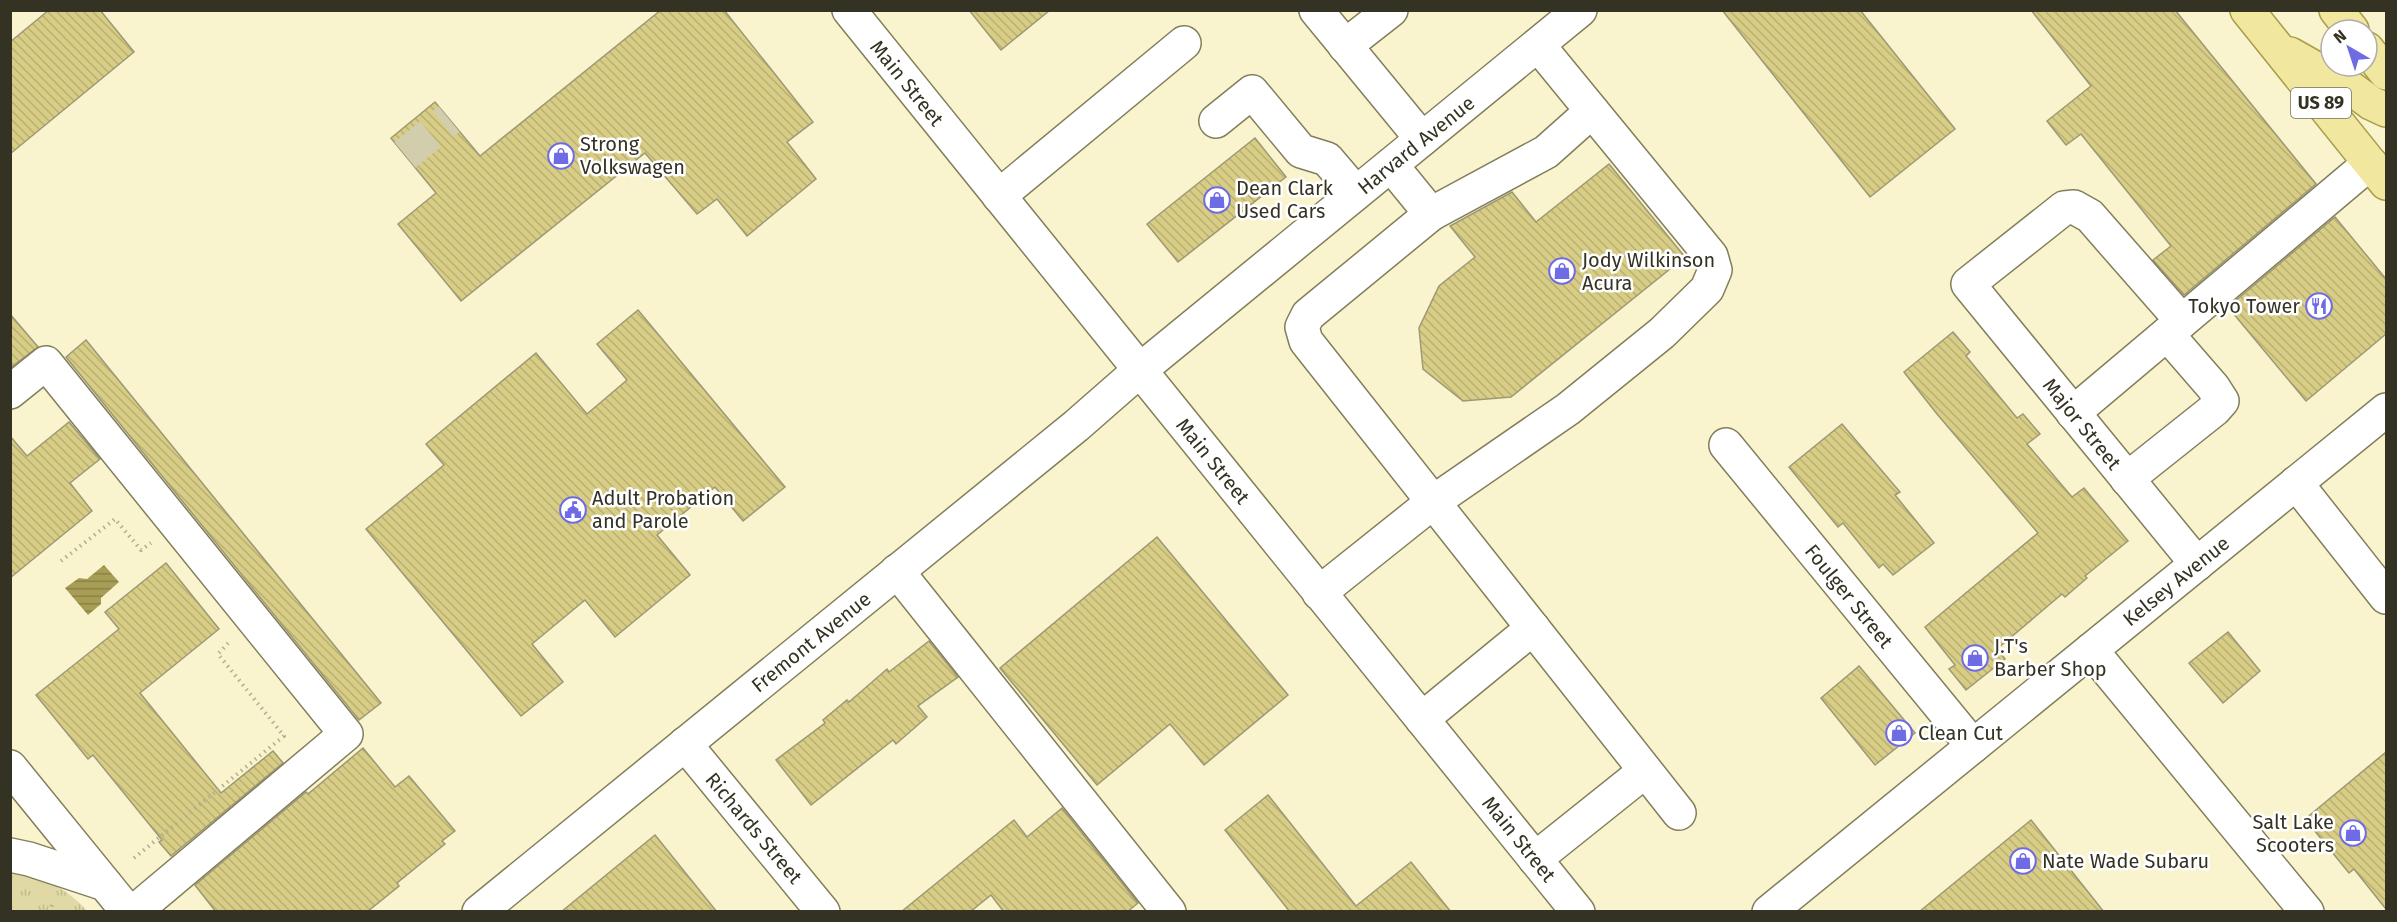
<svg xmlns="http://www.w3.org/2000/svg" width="2397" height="922" viewBox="0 0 2397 922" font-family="'Fira Sans',sans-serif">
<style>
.park{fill:url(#park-tufts)}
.water{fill:url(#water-rules)}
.building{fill:url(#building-back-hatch);stroke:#9d9875;stroke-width:1.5}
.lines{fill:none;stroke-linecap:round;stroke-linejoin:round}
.minor-tunnel{stroke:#d2cdac;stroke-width:33;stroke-dasharray:33 16;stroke-linecap:butt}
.minor-casing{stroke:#827e5b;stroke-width:36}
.major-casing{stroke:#a99d4a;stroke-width:36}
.path{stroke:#b2ae90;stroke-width:4;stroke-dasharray:1.5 4.5;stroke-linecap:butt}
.minor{stroke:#fff;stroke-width:33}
.major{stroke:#f1e79f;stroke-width:33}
.labels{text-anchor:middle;stroke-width:5;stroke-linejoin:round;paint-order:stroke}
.shield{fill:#fff;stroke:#717065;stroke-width:1.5}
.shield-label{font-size:18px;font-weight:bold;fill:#343223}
.street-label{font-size:20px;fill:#343223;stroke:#fff}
.poi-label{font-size:20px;fill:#343223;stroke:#fff;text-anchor:start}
</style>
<defs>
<pattern id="park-tufts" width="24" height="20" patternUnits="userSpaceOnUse" patternTransform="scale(1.5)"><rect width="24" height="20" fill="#e0d9a5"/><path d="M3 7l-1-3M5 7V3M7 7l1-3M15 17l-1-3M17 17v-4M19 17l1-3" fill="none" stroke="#c1bb8e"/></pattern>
<pattern id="water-rules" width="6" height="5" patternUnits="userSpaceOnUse" patternTransform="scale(1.5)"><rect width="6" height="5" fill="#a89d55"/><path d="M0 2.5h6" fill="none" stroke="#8a8146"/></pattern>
<pattern id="building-back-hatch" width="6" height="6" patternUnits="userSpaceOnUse" patternTransform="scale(1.5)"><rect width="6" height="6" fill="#d8cd85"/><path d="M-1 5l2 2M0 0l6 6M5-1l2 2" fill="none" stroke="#bab073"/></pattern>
</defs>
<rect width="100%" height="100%" fill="#f9f4ce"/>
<!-- park -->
<path class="park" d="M 10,868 C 40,877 67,887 87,911 L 11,911 Z"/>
<!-- water -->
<path class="water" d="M 104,565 L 119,582 L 101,598 L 101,604 L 88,615 L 65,588 L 79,578 L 87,579 Z"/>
<!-- building -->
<g class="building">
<path d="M 49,10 L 100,10 L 134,52 L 10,154 L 10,42 Z"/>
<path d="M 661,10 L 724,10 L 813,122 L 787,142 L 816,179 L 747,236 L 717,199 L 697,214 L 645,153 L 461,301 L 398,224 L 436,193 L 391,138 L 435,102 L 480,156 Z"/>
<path d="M 969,10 L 1050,10 L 1001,50 Z"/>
<path d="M 1722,10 L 1860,10 L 1955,129 L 1870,197 Z"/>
<path d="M 2031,10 L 2175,10 L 2316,184 L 2184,295 L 2153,260 L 2171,246 L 2081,134 L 2066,145 L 2047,121 L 2091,86 Z"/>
<path d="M 1255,138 L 1286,177 L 1178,262 L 1147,224 Z"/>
<path d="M 1609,164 L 1685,257 L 1511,397 L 1463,401 L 1423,369 L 1419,328 L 1439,286 L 1475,257 L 1450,226 L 1512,192 L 1536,222 Z"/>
<path d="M 2335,217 L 2386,279 L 2386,334 L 2306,401 L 2228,307 Z"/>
<path d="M 638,310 L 785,487 L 743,521 L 715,487 L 657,535 L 690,575 L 615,637 L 585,600 L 532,644 L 563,682 L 521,716 L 366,529 L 444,465 L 426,444 L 536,353 L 587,414 L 627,380 L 597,344 Z"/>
<path d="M 10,314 L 38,347 L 10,368 Z"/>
<path d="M 1953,332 L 1970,352 L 1966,356 L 2017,418 L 2023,414 L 2040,434 L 2027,444 L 2072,497 L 2084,488 L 2128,541 L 2085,576 L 2087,578 L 2065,597 L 2062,594 L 1997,649 L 2005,659 L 1966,690 L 1949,669 L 1955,665 L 1925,627 L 2038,533 L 1937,414 L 1904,372 Z"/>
<path d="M 86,340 L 381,703 L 359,720 L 66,357 Z"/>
<path d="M 69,422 L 100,459 L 70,483 L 92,511 L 10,578 L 10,436 L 27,456 Z"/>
<path d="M 1842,424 L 1900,492 L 1895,495 L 1934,543 L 1893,575 L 1883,564 L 1879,568 L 1843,523 L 1838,527 L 1789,467 Z"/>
<path d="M 1157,537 L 1288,695 L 1204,765 L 1170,724 L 1097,785 L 1000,668 Z"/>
<path d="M 166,563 L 219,629 L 140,693 L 221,793 L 273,751 L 283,763 L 171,856 L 159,842 L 162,840 L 93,755 L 88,759 L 36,695 L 119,629 L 105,612 Z"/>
<path d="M 2228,632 L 2260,671 L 2223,703 L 2189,663 Z"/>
<path d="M 929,641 L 958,677 L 918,706 L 927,717 L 896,744 L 893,740 L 811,805 L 776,760 L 825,723 L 823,720 L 847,700 L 849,702 L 887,669 L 889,672 Z"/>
<path d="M 1859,666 L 1915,733 L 1875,765 L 1821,698 Z"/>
<path d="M 363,748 L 395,787 L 409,776 L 455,831 L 442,841 L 445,844 L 397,883 L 399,886 L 367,912 L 216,912 L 195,885 L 306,792 L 308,794 Z"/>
<path d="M 2386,752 L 2386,909 L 2354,869 L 2349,873 L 2305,819 Z"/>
<path d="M 1268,795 L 1356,906 L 1411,862 L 1451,912 L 1290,912 L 1225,830 Z"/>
<path d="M 1062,808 L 1138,903 L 1127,912 L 1004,912 L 991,895 L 970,912 L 901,912 L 1014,820 L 1027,837 Z"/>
<path d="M 2031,820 L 2104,912 L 1919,912 Z"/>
<path d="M 655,835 L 717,912 L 561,912 Z"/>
</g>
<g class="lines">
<!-- minor-tunnel -->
<path class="minor-tunnel" d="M 405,155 L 449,119"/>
<!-- minor casing -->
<g class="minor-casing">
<g id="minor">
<path d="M 849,10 L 1578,912"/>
<path d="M 1316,10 L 1422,139"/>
<path d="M 1345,46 L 1391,10"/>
<path d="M 1216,121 L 1252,92 L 1301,151 L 1327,159 L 1356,193"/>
<path d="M 1391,165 L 1431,214 L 1308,315 L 1302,327 L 1306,341 L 1679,813"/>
<path d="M 999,196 L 1184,43"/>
<path d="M 1431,214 L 1546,152 L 1592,111"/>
<path d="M 2182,321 L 2090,216 L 2074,207 L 2064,208 L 1968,284 L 2197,564"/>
<path d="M 10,392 L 46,363 L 346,734 L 134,912"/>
<path d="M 2073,413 L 2370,163"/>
<path d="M 1726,445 L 1973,746"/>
<path d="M 2127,479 L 2215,409 L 2222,401 L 2213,387 L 2167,334"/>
<path d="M 2296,483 L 2386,597"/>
<path d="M 897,571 L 1169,912"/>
<path d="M 1319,593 L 1433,502 L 1568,409 L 1662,333 L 1707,289 L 1715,270 L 1711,256 L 1538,45"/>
<path d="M 2091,650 L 2307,912"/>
<path d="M 1422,719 L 1533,628"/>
<path d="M 685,744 L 823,912"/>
<path d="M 10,767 L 128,912"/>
<path d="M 10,855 L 29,859 L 105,884"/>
<path d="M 1535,859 L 1645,771"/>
<path d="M 479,912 L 1076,426 L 1140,370 L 1580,10"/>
<path d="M 1769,912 L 2386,410"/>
</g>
</g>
<!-- major casing -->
<g class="major-casing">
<g id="major">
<path d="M 2247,10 L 2386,183"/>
<path d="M 2336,10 L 2352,30"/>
<path d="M 2367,49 L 2386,73"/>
<path d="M 2290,54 L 2352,89 L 2371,103 L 2386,110"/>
</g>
</g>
<!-- path -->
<g class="path">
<path d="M 61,561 L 115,519 L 141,550 L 151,543"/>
<path d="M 134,858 L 284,736 L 218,654 L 231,640"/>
<path d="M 49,912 L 54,901"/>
</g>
<!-- minor -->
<use href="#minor" class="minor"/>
<!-- major -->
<use href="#major" class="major"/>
</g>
<!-- icons -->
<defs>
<g id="shop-ring" transform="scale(1.35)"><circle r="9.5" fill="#fff" stroke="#6f6be5" stroke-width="1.5"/><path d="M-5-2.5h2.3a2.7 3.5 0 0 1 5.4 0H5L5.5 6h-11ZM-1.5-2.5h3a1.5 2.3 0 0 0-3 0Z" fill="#6f6be5"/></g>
<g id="restaurant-ring" transform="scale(1.35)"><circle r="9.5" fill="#fff" stroke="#6f6be5" stroke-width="1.5"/><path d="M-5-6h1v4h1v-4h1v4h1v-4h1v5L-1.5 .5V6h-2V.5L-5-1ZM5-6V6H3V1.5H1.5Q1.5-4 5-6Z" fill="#6f6be5"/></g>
<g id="civic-ring" transform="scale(1.35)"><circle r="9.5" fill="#fff" stroke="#6f6be5" stroke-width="1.5"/><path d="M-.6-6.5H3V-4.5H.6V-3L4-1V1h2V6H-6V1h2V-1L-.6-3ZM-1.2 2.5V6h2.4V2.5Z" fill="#6f6be5"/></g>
</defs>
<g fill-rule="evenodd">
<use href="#shop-ring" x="561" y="156"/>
<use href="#shop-ring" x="1217" y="200"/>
<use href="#shop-ring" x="1562" y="271"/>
<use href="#restaurant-ring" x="2319" y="306"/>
<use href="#civic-ring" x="573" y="510"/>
<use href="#shop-ring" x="1975" y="658"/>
<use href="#shop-ring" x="1899" y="733"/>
<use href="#shop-ring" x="2353" y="833"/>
<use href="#shop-ring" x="2023" y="861"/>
</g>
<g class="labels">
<!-- shield labels -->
<rect class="shield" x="2291" y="88" width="60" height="30" rx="4.5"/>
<g class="shield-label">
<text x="2321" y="109">US 89</text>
</g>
<!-- street labels -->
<g class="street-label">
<text transform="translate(907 83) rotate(51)" y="7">Main Street</text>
<text transform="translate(1416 145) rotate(-39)" y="7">Harvard Avenue</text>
<text transform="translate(2082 424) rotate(51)" y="7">Major Street</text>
<text transform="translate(1213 461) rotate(51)" y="7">Main Street</text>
<text transform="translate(2176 581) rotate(-39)" y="7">Kelsey Avenue</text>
<text transform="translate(1849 596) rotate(51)" y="7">Foulger Street</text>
<text transform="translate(811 642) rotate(-39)" y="7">Fremont Avenue</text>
<text transform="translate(754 828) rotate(50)" y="7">Richards Street</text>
<text transform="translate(1519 839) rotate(51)" y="7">Main Street</text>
</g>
<!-- poi labels -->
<g class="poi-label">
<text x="580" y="151">Strong<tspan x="580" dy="23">Volkswagen</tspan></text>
<text x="1236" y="195">Dean Clark<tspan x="1236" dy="23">Used Cars</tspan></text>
<text x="1582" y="267">Jody Wilkinson<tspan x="1582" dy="23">Acura</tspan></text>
<text x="2300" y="313" text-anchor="end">Tokyo Tower</text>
<text x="592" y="505">Adult Probation<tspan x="592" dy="23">and Parole</tspan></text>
<text x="1994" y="653">J.T's<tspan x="1994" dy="23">Barber Shop</tspan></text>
<text x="1918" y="740">Clean Cut</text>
<text x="2334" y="829" text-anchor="end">Salt Lake<tspan x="2334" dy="23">Scooters</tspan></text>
<text x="2042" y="868">Nate Wade Subaru</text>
</g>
</g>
<!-- border -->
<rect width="2397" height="922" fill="none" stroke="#343223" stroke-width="24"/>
<!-- north arrow -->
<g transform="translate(2349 48) rotate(321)"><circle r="28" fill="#ffffff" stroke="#aeada7" stroke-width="1.5"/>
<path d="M0-4.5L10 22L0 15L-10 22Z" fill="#6f6be5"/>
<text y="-9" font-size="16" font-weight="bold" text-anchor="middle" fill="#343223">N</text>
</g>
</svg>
